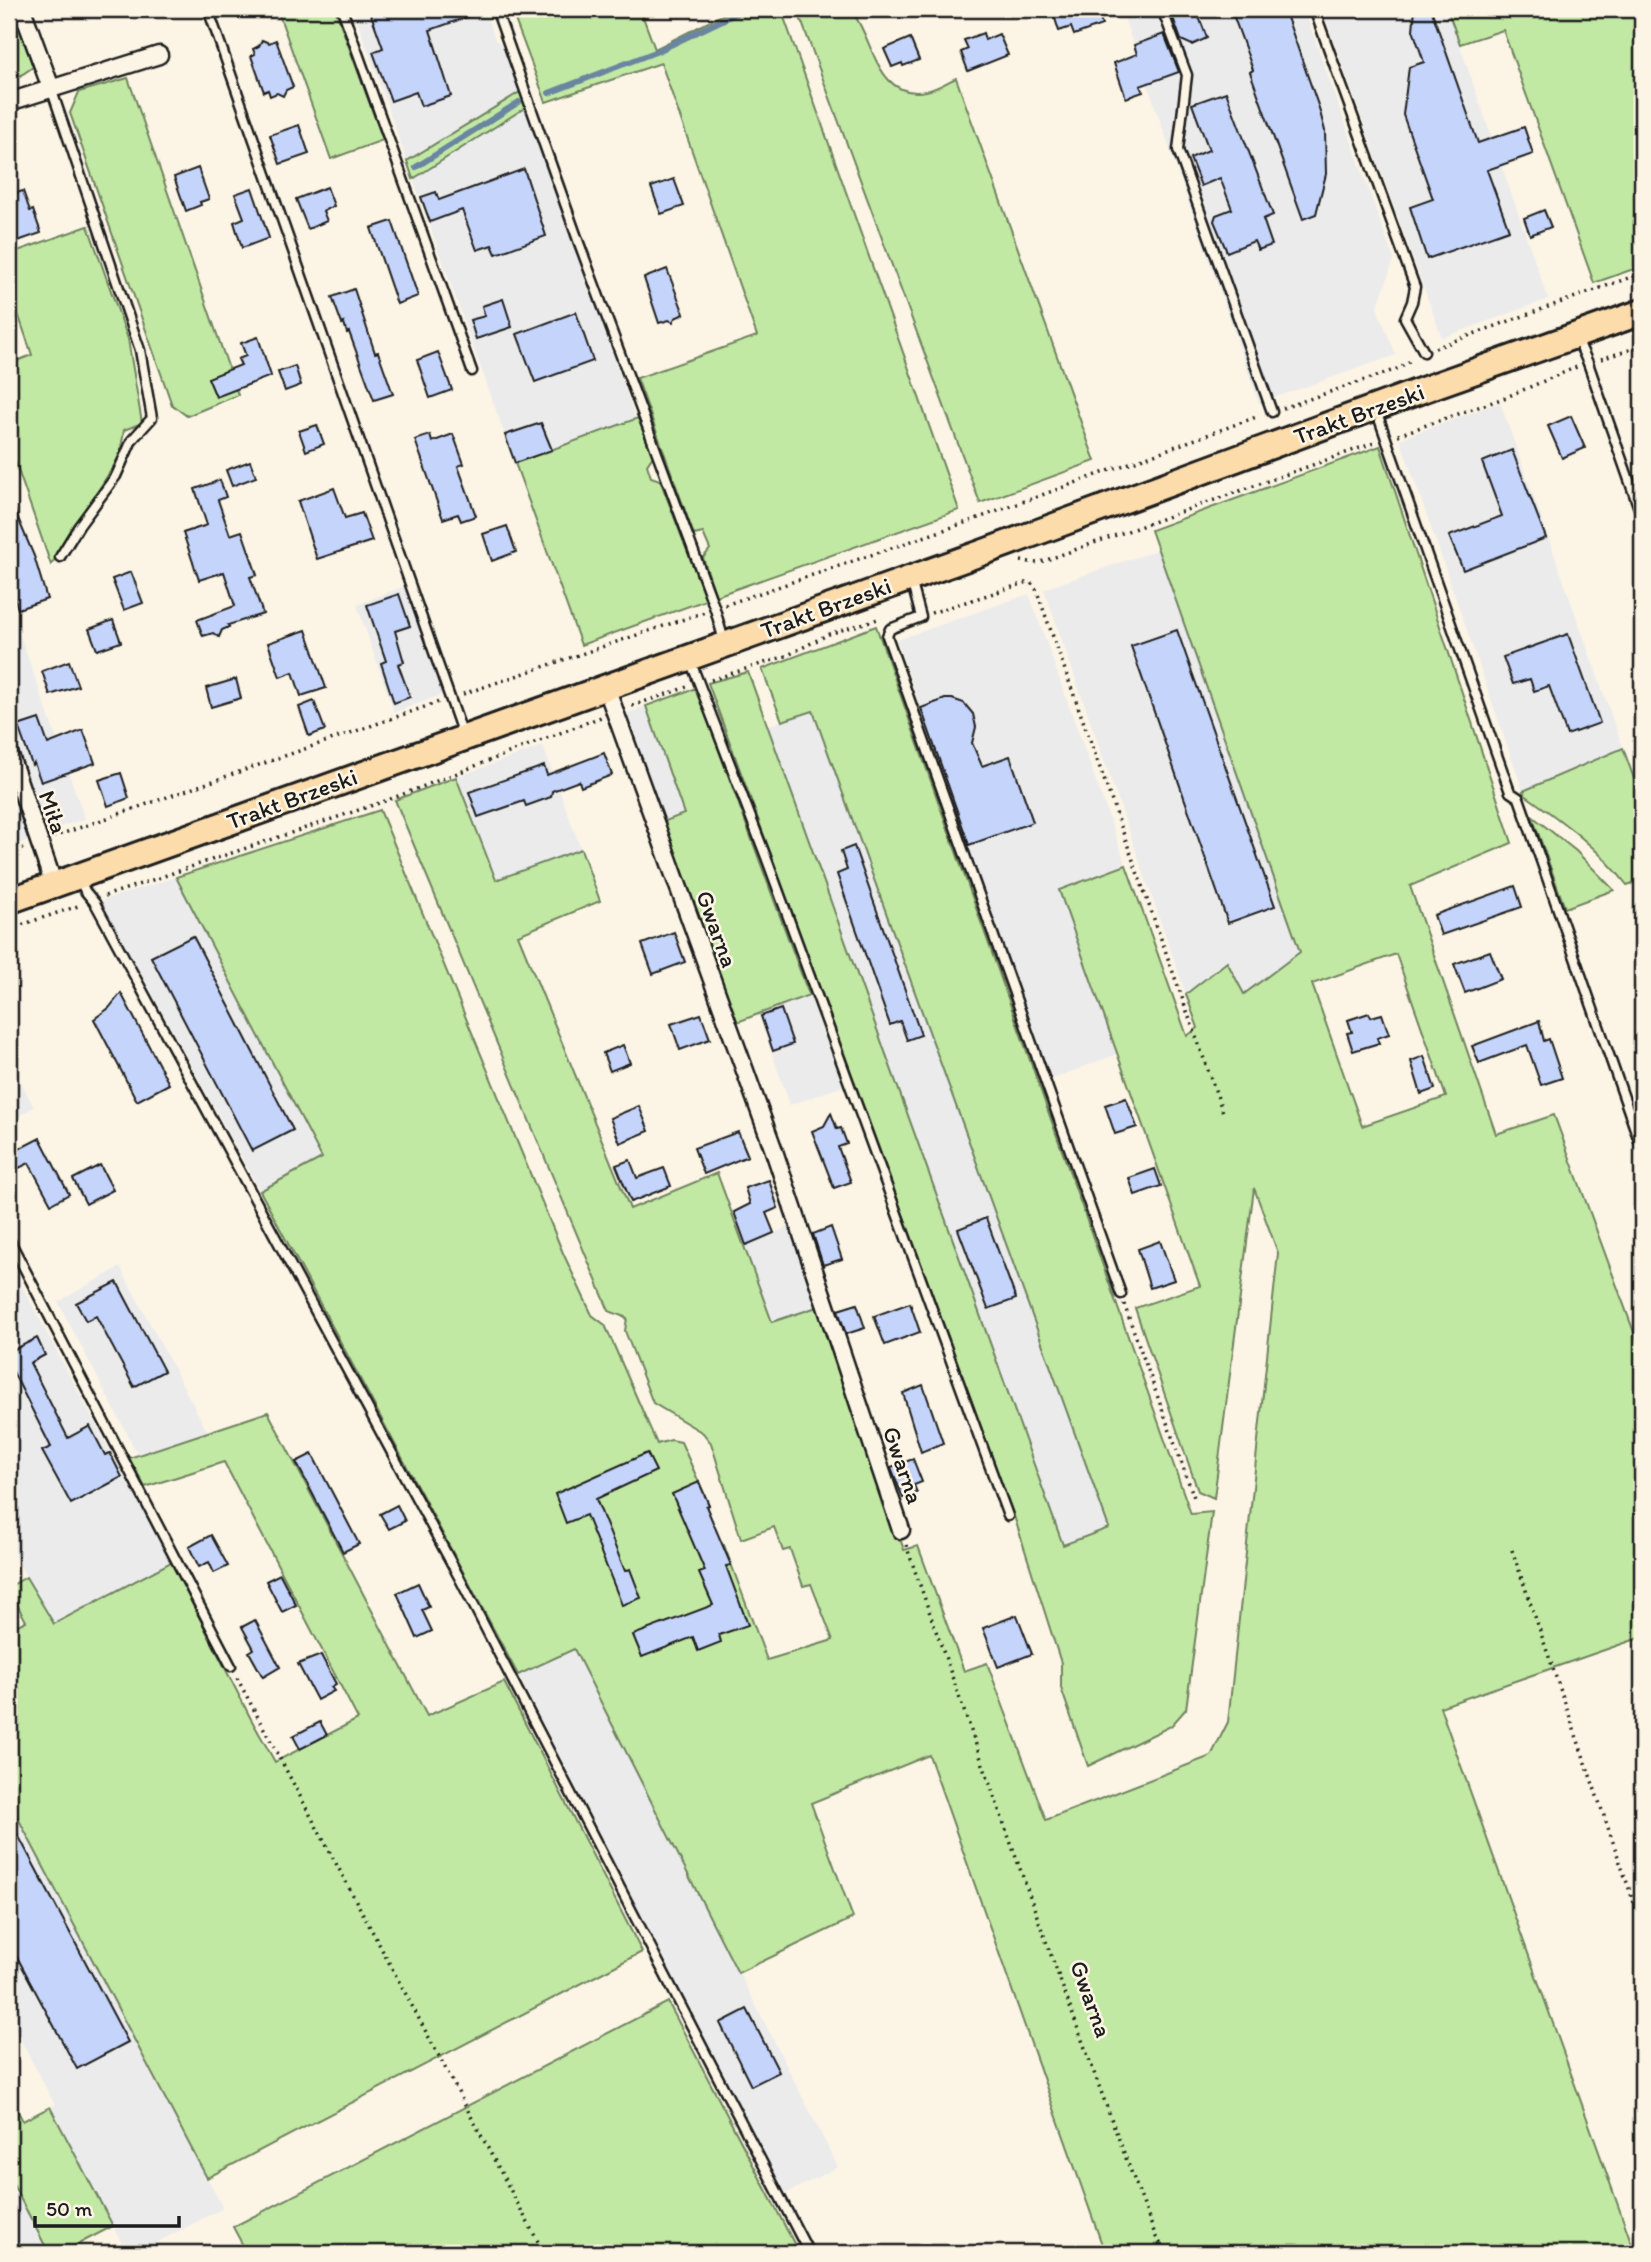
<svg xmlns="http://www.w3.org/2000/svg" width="1651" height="2262" viewBox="0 0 1651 2262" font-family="Itim,sans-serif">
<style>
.built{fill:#ebebec}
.green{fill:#c2e9a3;stroke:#6f8260;stroke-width:2;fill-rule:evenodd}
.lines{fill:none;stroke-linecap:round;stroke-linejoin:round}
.stream{stroke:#6b85a1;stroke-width:6}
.building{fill:#c4d4fb;stroke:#1c1c1c;stroke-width:2}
.service-casing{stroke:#1c1c1c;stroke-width:13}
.minor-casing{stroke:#1c1c1c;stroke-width:21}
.primary-casing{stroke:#1c1c1c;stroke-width:30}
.path{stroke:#1c1c1c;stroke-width:3.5;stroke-dasharray:2 5;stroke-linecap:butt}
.service{stroke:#fcf5e5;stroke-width:8}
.minor{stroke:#fcf5e5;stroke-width:16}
.primary{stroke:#fddcac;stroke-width:24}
.labels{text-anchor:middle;stroke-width:5;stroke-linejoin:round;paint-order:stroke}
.street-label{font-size:24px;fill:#1c1c1c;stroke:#fcf5e5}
</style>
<rect width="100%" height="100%" fill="#fcf5e5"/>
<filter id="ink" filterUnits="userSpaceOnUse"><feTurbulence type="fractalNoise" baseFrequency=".0143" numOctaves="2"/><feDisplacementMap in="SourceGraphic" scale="14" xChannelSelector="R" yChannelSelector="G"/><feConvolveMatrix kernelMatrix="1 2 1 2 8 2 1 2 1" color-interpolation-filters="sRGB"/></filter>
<g filter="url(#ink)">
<!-- built -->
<g class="built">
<path d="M 353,9 L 491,9 L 487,17 L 495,40 L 503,46 L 520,92 L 407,161 Z"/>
<path d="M 1121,9 L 1304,9 L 1394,260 L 1377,308 L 1396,355 L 1259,403 Z"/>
<path d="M 1322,9 L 1447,9 L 1548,299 L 1442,338 Z"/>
<path d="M 526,107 L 636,420 L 515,463 L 413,179 Z"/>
<path d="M 1500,402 L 1623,748 L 1523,791 L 1400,439 Z"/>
<path d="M 1160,549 L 1300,952 L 1244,995 L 1226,962 L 1186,994 L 1044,589 Z"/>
<path d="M 407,585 L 444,694 L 394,712 L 357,605 Z"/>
<path d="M 1029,594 L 1126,865 L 1059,890 L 1117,1054 L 1052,1079 L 967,846 L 897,640 Z"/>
<path d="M 14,618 L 85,819 L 47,831 L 9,724 L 9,620 Z"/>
<path d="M 646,706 L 684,814 L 660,823 L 621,716 Z"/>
<path d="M 813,710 L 1109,1529 L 1062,1545 L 767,726 Z"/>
<path d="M 543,746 L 581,849 L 496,880 L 456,777 Z"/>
<path d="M 9,779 L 30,839 L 9,848 Z"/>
<path d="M 176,877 L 323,1159 L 260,1191 L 101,901 Z"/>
<path d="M 809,995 L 843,1086 L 790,1105 L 758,1014 Z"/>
<path d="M 9,1059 L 34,1107 L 9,1122 Z"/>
<path d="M 790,1226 L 820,1306 L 772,1322 L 745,1246 Z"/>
<path d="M 9,1262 L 116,1462 L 120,1461 L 171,1562 L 53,1625 L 9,1546 Z"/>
<path d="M 120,1267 L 208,1433 L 138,1455 L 58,1302 Z"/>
<path d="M 574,1648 L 838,2167 L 785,2194 L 518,1675 Z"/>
<path d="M 9,1801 L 223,2208 L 137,2253 L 127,2253 L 50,2107 L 55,2105 L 9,2018 Z"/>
<path d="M 9,2177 L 49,2253 L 9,2253 Z"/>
</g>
<!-- green -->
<g class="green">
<path d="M 9,9 L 12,9 L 33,67 L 14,80 L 9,81 Z"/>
<path d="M 277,9 L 335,9 L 383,140 L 331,159 Z"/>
<path d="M 511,9 L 640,9 L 655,49 L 734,9 L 781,9 L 959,510 L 716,596 L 703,558 L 710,549 L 703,533 L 694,535 L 637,378 L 757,336 L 661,63 L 546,102 Z"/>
<path d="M 797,9 L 850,9 C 874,36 875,101 926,91 C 936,89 947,82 956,78 L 1095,461 L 980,503 Z"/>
<path d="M 1447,9 L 1642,9 L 1642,266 L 1594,283 L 1503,30 L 1460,44 Z"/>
<path d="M 128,78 L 238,395 L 187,416 L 172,405 L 70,113 L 79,92 Z"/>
<path d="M 520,92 L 526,107 L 413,179 L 407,161 Z"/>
<path d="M 88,226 L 128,339 L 142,423 L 124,430 L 120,456 L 51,565 L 9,444 L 9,364 L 32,355 L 9,287 L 9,254 Z"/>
<path d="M 638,418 L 653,456 L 647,465 L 651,477 L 660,480 L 706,600 L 581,645 L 515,463 Z"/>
<path d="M 1380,446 L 1512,843 L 1410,886 L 1496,1134 L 1554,1115 L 1642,1354 L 1642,1637 L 1440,1707 L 1635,2253 L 1105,2253 L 929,1755 L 811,1803 L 853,1918 L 738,1973 L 574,1649 L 518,1675 L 260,1191 L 322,1158 L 176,877 L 380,810 L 563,1253 L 592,1315 L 605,1325 L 657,1444 L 671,1440 L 681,1442 L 709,1505 L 706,1507 L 721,1545 L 724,1545 L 767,1660 L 833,1640 L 811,1584 L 803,1586 L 790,1549 L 783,1551 L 774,1527 L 741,1539 L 711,1443 L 703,1433 L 653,1403 L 625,1331 L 627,1318 L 609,1311 L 395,800 L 456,777 L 496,880 L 581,849 L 600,901 L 518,935 L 630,1209 L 717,1173 L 772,1322 L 820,1306 L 904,1550 L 918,1546 L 964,1671 L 987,1663 L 1046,1820 L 1211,1756 L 1228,1722 L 1278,1253 L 1254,1188 L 1214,1498 L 1198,1491 L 1135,1308 L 1200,1286 L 1059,890 L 1126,865 L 1187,1036 L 1198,1028 L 1186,994 L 1227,962 L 1244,994 L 1300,952 L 1151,530 ZM 1396,954 L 1446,1097 L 1362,1126 L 1312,984 Z"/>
<path d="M 876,626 L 1191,1514 L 1212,1512 L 1186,1709 L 1171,1726 L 1088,1766 L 1061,1688 L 1061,1663 L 1015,1519 L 708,683 L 748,672 L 1063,1545 L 1109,1528 L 813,711 L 782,721 L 762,669 Z"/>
<path d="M 696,688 L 809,995 L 732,1024 L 660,823 L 684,814 L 646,706 Z"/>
<path d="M 1623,748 L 1642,801 L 1642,880 L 1627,885 C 1600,849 1562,821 1525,795 L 1523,791 Z"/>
<path d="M 1532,816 L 1576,851 L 1614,890 L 1565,908 Z"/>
<path d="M 268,1412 L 427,1716 L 504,1682 L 642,1952 L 207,2178 L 9,1801 L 9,1714 L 11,1713 L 9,1710 L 9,1629 L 26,1621 L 9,1590 L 9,1587 L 26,1577 L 54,1624 L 171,1562 L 251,1719 L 275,1762 L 358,1719 L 224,1462 L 145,1487 L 129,1458 Z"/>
<path d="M 668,2002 L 799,2253 L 247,2253 L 233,2227 Z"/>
<path d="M 9,2095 L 23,2121 L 50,2107 L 113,2226 L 61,2253 L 49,2253 L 9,2177 Z"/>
</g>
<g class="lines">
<!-- stream -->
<g class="stream">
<path d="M 549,93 L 658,51 L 745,9"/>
<path d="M 416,167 L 519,102"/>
</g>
</g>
<!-- building -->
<g class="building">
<path d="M 369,9 L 484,9 L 484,11 L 430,30 L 451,96 L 421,106 L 416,92 L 391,101 L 373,52 L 383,48 Z"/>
<path d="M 1052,9 L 1097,9 L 1102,25 L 1074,35 L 1071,27 L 1059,31 Z"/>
<path d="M 1170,9 L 1196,9 L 1207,38 L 1192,45 L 1181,40 Z"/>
<path d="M 1231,9 L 1284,9 L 1319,108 L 1325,131 L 1326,174 L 1316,214 L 1303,219 L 1250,72 L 1253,70 Z"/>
<path d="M 1415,9 L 1431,9 L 1478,143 L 1524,127 L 1533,154 L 1487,170 L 1509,230 L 1427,259 L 1410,207 L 1433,199 L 1403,115 L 1409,67 L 1424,62 L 1413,30 Z"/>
<path d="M 983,33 L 985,40 L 999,34 L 1008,55 L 968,71 L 961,52 L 968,49 L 964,40 Z"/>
<path d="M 1164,34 L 1179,72 L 1140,86 L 1143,92 L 1126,98 L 1114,63 L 1137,54 L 1134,45 Z"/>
<path d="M 910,38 L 919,60 L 903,66 L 902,63 L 892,67 L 884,49 Z"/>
<path d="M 262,40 L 269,43 L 276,40 L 293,87 L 286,90 L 283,96 L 277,93 L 270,96 L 268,90 L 264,92 L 251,56 L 255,54 L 253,49 L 259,46 Z"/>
<path d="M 1226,92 L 1273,215 L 1263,219 L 1272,245 L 1258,250 L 1254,241 L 1227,252 L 1214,221 L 1216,215 L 1232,209 L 1220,178 L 1201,186 L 1190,158 L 1209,150 L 1192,104 Z"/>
<path d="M 299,125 L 309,154 L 280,164 L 270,135 Z"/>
<path d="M 198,168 L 209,199 L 200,202 L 201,205 L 186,211 L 174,177 Z"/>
<path d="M 524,169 L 546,236 L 496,254 L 492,245 L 477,250 L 462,210 L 430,222 L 421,197 L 436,192 L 439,200 Z"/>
<path d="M 674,179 L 684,206 L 661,214 L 651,187 Z"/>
<path d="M 327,187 L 334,206 L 323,211 L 327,221 L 308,229 L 296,199 Z"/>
<path d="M 252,188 L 269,238 L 242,248 L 234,222 L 244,218 L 235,194 Z"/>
<path d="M 23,191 L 30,211 L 33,210 L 41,233 L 9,244 L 9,195 Z"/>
<path d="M 1544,210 L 1551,227 L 1530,235 L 1524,218 Z"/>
<path d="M 392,221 L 418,296 L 397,304 L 371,228 Z"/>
<path d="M 667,269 L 684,314 L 675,318 L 673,322 L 669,320 L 659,323 L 644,278 Z"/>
<path d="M 354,289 L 375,353 L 378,352 L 393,394 L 374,400 L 349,332 L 347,333 L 344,323 L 342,324 L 332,297 Z"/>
<path d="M 503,299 L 512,327 L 476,339 L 470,320 L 485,316 L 482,306 Z"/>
<path d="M 576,312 L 593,361 L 535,382 L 517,334 Z"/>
<path d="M 258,337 L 271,376 L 216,397 L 208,378 L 241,365 L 238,359 L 246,356 L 241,343 Z"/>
<path d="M 438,352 L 452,390 L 430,398 L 417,360 Z"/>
<path d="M 295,366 L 301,385 L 285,391 L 278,372 Z"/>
<path d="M 1571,416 L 1585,448 L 1562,458 L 1548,426 Z"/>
<path d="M 541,423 L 552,450 L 515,463 L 505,435 Z"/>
<path d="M 317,425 L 324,444 L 306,451 L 299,431 Z"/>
<path d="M 453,434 L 464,464 L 458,466 L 476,516 L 461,521 L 458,514 L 443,519 L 415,440 L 430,435 L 432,442 Z"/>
<path d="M 1512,450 L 1546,538 L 1463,570 L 1449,536 L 1502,516 L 1482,462 Z"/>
<path d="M 250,461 L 256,477 L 232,486 L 226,470 Z"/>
<path d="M 220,480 L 226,497 L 218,500 L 230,535 L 242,531 L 257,575 L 250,577 L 263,614 L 228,625 L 229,627 L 222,630 L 219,637 L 213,633 L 203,636 L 197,620 L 235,606 L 224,572 L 199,580 L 183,533 L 207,525 L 195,489 Z"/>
<path d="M 334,488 L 345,518 L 362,513 L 372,541 L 317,559 L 298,501 Z"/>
<path d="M 9,497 L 34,556 L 47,599 L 18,609 L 9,581 Z"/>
<path d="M 507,526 L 516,552 L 492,561 L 483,534 Z"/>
<path d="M 131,572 L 143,603 L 124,610 L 112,579 Z"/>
<path d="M 399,594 L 410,626 L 395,631 L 404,662 L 398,664 L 410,697 L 394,703 L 381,663 L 386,661 L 367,605 Z"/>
<path d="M 113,620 L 121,642 L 97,650 L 89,629 Z"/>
<path d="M 306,630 L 326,688 L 301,696 L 293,672 L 280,677 L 268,643 Z"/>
<path d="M 1177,630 L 1275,906 L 1228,923 L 1131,646 Z"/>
<path d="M 1568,634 L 1600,723 L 1567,735 L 1549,686 L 1534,691 L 1530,679 L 1513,684 L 1503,657 Z"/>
<path d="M 69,661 L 78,686 L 50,695 L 42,671 Z"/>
<path d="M 236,679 L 241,698 L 211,707 L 206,688 Z"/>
<path d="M 952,699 L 964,703 L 973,714 L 976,727 L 972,743 L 982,766 L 1010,756 L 1033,822 L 969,845 L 921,708 L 945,699 Z"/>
<path d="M 314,701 L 325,730 L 309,736 L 299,707 Z"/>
<path d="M 39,719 L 48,744 L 83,730 L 95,763 L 41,782 L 34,763 L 32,765 L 18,726 Z"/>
<path d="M 604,753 L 612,775 L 581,787 L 579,781 L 552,791 L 551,797 L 526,806 L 524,801 L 478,817 L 469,792 L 544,766 L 547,775 Z"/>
<path d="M 121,773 L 129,798 L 108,806 L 99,780 Z"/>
<path d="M 854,846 L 921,1035 L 907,1040 L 900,1021 L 890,1025 L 837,874 L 847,870 L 841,851 Z"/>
<path d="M 1515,886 L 1522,907 L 1441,935 L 1434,915 Z"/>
<path d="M 674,932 L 685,962 L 653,974 L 642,944 Z"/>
<path d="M 193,936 L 293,1130 L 252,1151 L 151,957 Z"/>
<path d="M 1490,951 L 1501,979 L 1465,993 L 1454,964 Z"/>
<path d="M 121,993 L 169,1084 L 137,1101 L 94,1019 L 109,1008 Z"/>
<path d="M 781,1009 L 793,1044 L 773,1051 L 761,1016 Z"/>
<path d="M 1369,1013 L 1371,1017 L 1382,1014 L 1389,1034 L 1377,1038 L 1379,1043 L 1353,1051 L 1347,1033 L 1352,1032 L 1348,1020 Z"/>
<path d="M 701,1014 L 710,1039 L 680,1050 L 671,1024 Z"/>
<path d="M 1539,1021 L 1544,1041 L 1549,1039 L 1562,1078 L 1541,1085 L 1527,1045 L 1479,1063 L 1472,1046 Z"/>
<path d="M 623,1045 L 630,1063 L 610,1071 L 603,1053 Z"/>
<path d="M 1424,1056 L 1435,1089 L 1421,1094 L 1411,1061 Z"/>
<path d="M 1126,1098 L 1137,1127 L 1115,1134 L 1105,1105 Z"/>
<path d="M 639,1106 L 649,1131 L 620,1143 L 610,1118 Z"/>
<path d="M 831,1113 L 837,1129 L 841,1128 L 847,1144 L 838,1147 L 851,1182 L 834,1188 L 812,1131 L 824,1126 Z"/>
<path d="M 738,1132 L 748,1156 L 704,1174 L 694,1148 Z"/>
<path d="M 40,1138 L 69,1194 L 51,1204 L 29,1163 L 17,1169 L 9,1154 Z"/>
<path d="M 630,1160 L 637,1178 L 664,1168 L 671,1186 L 631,1202 L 616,1165 Z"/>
<path d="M 100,1165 L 113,1190 L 86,1204 L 73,1179 Z"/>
<path d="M 1155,1169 L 1161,1186 L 1135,1195 L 1129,1178 Z"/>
<path d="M 769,1180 L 778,1208 L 766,1213 L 774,1233 L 746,1245 L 734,1212 L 750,1204 L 745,1188 Z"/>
<path d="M 986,1218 L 1016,1299 L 988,1309 L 958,1229 Z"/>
<path d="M 831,1227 L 842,1259 L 823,1265 L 813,1234 Z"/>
<path d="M 1160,1241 L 1174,1280 L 1150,1288 L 1138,1249 Z"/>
<path d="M 117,1282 L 164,1371 L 134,1387 L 96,1316 L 86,1321 L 76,1303 Z"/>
<path d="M 910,1303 L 920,1332 L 885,1345 L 874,1316 Z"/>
<path d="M 857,1304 L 865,1328 L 846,1334 L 838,1310 Z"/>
<path d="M 37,1338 L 45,1355 L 30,1363 L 68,1438 L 90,1426 L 105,1455 L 110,1453 L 122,1477 L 71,1504 L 42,1451 L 51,1447 L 9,1364 L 9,1352 Z"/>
<path d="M 923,1385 L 943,1443 L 921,1452 L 903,1393 Z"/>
<path d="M 647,1453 L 656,1471 L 596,1499 L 625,1571 L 630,1569 L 641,1598 L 622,1605 L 586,1515 L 566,1523 L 555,1494 Z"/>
<path d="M 312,1454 L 359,1544 L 343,1552 L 296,1462 Z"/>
<path d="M 913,1459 L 922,1482 L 914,1485 L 917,1493 L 903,1498 L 891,1467 Z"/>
<path d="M 699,1482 L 709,1505 L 706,1506 L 731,1565 L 726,1566 L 748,1625 L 719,1635 L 721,1642 L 698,1651 L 693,1637 L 642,1657 L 633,1635 L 713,1605 L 699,1573 L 705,1571 L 672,1494 Z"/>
<path d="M 397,1505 L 405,1521 L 389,1529 L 380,1514 Z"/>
<path d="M 211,1535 L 228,1566 L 214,1573 L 209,1562 L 199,1567 L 189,1547 Z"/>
<path d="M 280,1574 L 296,1605 L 282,1612 L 266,1581 Z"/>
<path d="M 418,1583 L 429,1607 L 422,1610 L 432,1631 L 417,1638 L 397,1593 Z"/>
<path d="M 1017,1615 L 1032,1654 L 998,1667 L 983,1628 Z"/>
<path d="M 255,1620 L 280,1667 L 263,1677 L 249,1652 L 254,1649 L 242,1627 Z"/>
<path d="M 321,1655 L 336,1684 L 331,1687 L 334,1691 L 317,1700 L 298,1664 Z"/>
<path d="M 320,1722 L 327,1735 L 300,1749 L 293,1736 Z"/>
<path d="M 9,1818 L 128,2042 L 77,2069 L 9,1942 Z"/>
<path d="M 747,2009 L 779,2072 L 751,2086 L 720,2023 Z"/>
</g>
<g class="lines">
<!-- service casing -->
<g class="service-casing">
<g id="service">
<path d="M 208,9 L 463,735"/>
<path d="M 342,9 L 472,371"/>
<path d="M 496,9 L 579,243 L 715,609 L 724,641"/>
<path d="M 1162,9 L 1187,75 L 1178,150 L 1272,412"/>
<path d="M 1314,9 L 1415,287 L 1412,302 L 1405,318 L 1424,352"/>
<path d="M 51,88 L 140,350 L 152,418 L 132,440 L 116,476 L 79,526 L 60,557"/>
<path d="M 1577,339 L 1588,363 L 1642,517"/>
<path d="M 1376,410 L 1510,792 L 1519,798 L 1642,1149"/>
<path d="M 911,580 L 921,617 L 890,629 L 887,636 L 1121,1294"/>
<path d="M 690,660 L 766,857 L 1008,1516"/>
<path d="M 79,878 L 85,891 L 95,903 L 460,1579 L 809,2253"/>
<path d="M 9,1239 L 231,1666"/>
</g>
</g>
<!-- minor casing -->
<g class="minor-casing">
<g id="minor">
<path d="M 22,9 L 51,88"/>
<path d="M 9,102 L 159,55"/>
<path d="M 606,687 L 773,1148 L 901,1530"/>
<path d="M 9,753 L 54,885"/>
</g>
</g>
<!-- primary casing -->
<g class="primary-casing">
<path id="primary" d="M 9,901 L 984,552 L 1436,385 L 1642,312"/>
</g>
<!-- path -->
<g class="path">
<path d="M 1435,348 L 1642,273"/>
<path d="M 1601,359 L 1642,346"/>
<path d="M 1283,408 L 1400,368 L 1413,359"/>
<path d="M 1398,435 L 1504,398 L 1577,367"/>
<path d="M 1021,561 L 1038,563 L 1374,443"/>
<path d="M 725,605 L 973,520 L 1259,416"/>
<path d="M 931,613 L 1025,583 L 1031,583 L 1036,589 L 1224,1115"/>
<path d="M 711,680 L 786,656 L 829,634 L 881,618"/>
<path d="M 463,694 L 705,612"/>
<path d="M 632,706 L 687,687"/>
<path d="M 53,837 L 439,702"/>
<path d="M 9,853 L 23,848"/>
<path d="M 105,896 L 388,800 L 601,717"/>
<path d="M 9,929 L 81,905"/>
<path d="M 1124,1304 L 1195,1500"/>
<path d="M 906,1545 C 987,1777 1068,2008 1156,2237 L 1167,2253"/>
<path d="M 1512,1550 L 1642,1926"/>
<path d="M 237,1678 L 544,2253"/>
</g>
<!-- service -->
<use href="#service" class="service"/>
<!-- minor -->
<use href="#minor" class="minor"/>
<!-- primary -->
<use href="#primary" class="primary"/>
</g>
</g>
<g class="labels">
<!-- street labels -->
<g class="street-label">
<text transform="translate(1359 414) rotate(-20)" y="8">Trakt Brzeski</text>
<text transform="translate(826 608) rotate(-20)" y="8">Trakt Brzeski</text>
<text transform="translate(292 799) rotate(-20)" y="8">Trakt Brzeski</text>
<text transform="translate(53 812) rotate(71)" y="8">Miła</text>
<text transform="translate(717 929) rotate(70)" y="8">Gwarna</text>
<text transform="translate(903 1465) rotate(71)" y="8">Gwarna</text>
<text transform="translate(1091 1999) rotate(70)" y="8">Gwarna</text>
</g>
</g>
<!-- margin -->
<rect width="1651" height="2262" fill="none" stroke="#fcf5e5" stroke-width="35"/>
<rect x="18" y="18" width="1616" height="2227" fill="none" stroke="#1c1c1c" stroke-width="2.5" filter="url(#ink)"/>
<!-- scale -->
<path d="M35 2216v10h144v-10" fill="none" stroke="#1c1c1c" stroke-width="3.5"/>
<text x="46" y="2216" font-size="21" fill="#1c1c1c" stroke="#fcf5e5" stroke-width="5" paint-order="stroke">50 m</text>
</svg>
